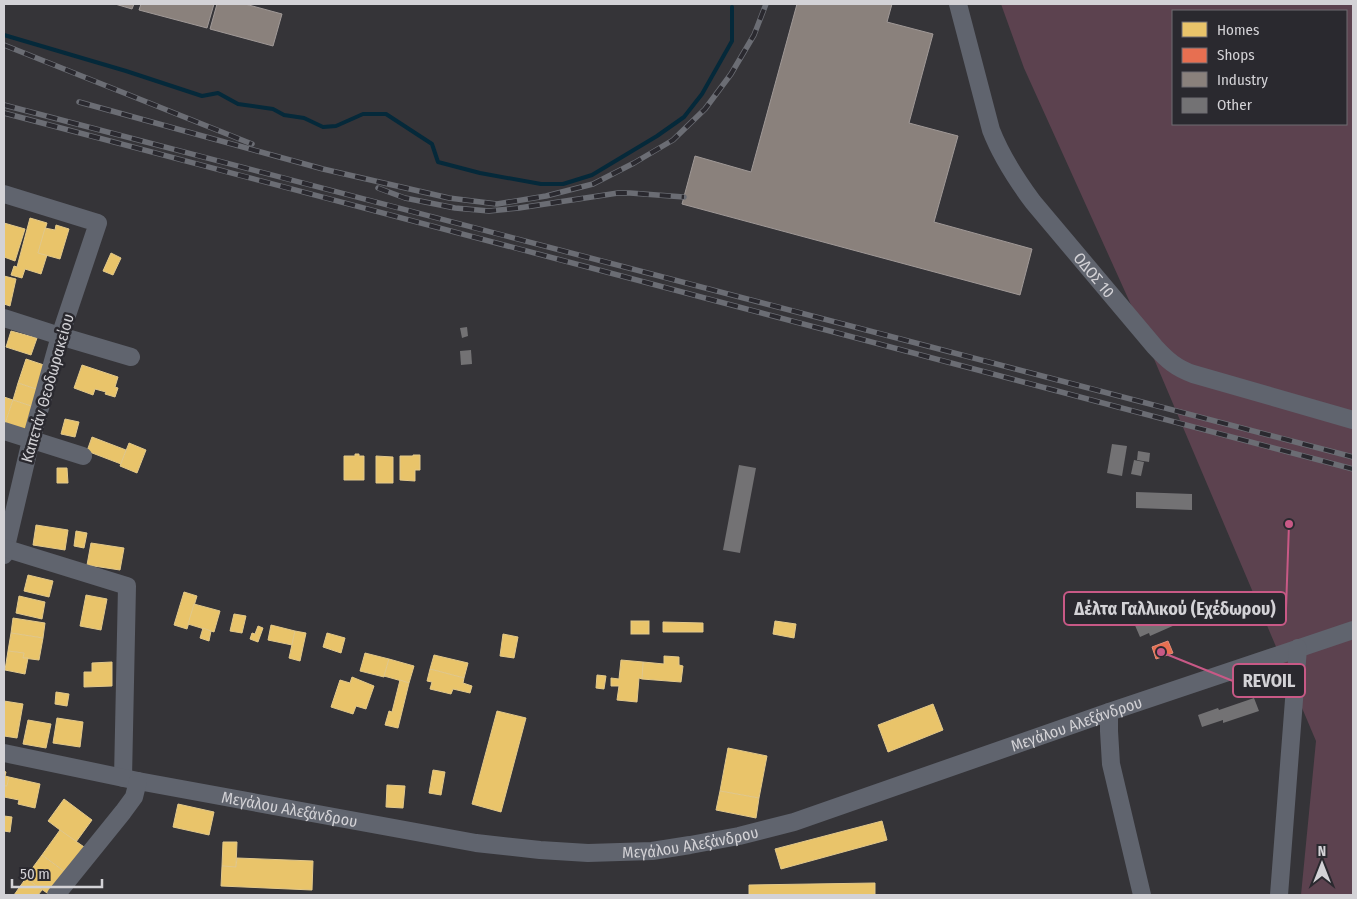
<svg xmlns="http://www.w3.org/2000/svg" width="1357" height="899" viewBox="0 0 1357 899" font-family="'Fira Sans Condensed',sans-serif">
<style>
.green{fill:#5c424f;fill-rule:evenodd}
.homes{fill:#e9c46a;stroke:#e2c88a}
.shops{fill:#e76f51;stroke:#e18d79}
.industry{fill:#8a817c;stroke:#a09997}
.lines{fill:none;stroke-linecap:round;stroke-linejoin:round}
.stream{stroke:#05293a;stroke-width:4}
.building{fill:#737274}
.minor{stroke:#60646e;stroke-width:18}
.rail-casing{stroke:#6b6d74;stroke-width:5.5}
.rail{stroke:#2a292f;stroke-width:4;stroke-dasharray:11;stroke-linecap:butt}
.labels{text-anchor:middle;stroke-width:5;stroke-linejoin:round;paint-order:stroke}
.street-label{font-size:16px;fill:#d3d2d6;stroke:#2a292f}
.leader{fill:none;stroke:#c85986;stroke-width:2}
.callout-dot{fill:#c85986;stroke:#2a292f;stroke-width:2}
.callout{fill:#2a292f;stroke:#c85986;stroke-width:2}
.callout-label{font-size:18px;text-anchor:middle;font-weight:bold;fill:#d3d2d6}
</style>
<rect width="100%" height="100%" fill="#353438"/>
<!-- green -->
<path class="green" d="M 1001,4 L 1353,4 L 1353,895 L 1301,895 L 1316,741 L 1132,307 L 1024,68 ZM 1173,11 L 1346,11 L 1346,124 L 1173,124 Z"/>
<!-- homes -->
<g class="homes">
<path d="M 30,218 L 47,223 L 38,253 L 47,255 L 41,274 L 25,269 L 22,278 L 11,275 L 14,266 L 17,267 Z"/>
<path d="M 4,223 L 25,229 L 15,261 L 4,257 Z"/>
<path d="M 56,225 L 69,229 L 60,259 L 38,253 L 45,228 L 55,230 Z"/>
<path d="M 111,253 L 121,258 L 113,275 L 103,271 Z"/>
<path d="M 4,276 L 16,279 L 10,306 L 4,304 Z"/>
<path d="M 11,331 L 37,338 L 31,355 L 6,347 Z"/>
<path d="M 26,359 L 50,367 L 42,391 L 18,383 Z"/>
<path d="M 82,365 L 118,377 L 115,387 L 118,388 L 115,397 L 105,394 L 106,392 L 95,389 L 93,395 L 74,388 Z"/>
<path d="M 18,383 L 42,391 L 37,408 L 13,400 Z"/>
<path d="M 4,397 L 13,400 L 5,424 L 4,423 Z"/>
<path d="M 13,400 L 37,408 L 28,431 L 5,424 Z"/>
<path d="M 65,419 L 79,422 L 75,437 L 61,434 Z"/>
<path d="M 92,437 L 126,450 L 121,464 L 87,451 Z"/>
<path d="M 129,443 L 146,450 L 137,473 L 120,466 Z"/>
<path d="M 355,454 L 359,454 L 359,456 L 364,456 L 364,480 L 344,480 L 344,456 L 355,456 Z"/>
<path d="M 413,455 L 420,455 L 420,470 L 415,470 L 415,481 L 400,480 L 400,456 L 413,456 Z"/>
<path d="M 376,456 L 393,457 L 393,483 L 376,483 Z"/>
<path d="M 57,468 L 67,468 L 68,483 L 57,483 Z"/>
<path d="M 36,525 L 68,530 L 65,550 L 33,545 Z"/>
<path d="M 76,531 L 87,533 L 84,548 L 74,546 Z"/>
<path d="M 91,543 L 124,548 L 120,570 L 87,565 Z"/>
<path d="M 28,575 L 53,581 L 49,597 L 24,591 Z"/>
<path d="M 184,592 L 197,596 L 187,629 L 174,625 Z"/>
<path d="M 86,595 L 107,599 L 101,630 L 80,626 Z"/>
<path d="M 19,596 L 45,602 L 42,619 L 16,613 Z"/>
<path d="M 194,604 L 220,611 L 214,632 L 188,624 Z"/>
<path d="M 234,614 L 246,616 L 242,633 L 230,631 Z"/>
<path d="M 13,618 L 45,623 L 43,638 L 11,633 Z"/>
<rect x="631" y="621" width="18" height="13"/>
<path d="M 775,621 L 796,624 L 794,638 L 773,634 Z"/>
<path d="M 663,622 L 703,623 L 703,632 L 663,632 Z"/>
<path d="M 271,625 L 295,631 L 292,645 L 268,640 Z"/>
<path d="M 258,626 L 263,628 L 258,642 L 250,639 L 252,633 L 255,634 Z"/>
<path d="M 203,628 L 211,631 L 209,641 L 200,638 Z"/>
<path d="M 295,631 L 306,633 L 300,661 L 289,658 Z"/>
<path d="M 11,633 L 43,638 L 39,660 L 23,658 L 24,653 L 8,651 Z"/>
<path d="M 327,633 L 345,638 L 341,653 L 323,647 Z"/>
<path d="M 503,634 L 518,637 L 514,658 L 500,656 Z"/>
<path d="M 8,651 L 24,653 L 23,658 L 28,658 L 25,674 L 5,670 Z"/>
<path d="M 365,653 L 389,659 L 384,677 L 360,671 Z"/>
<path d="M 434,655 L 468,663 L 464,678 L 430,669 Z"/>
<path d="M 664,656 L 679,657 L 679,665 L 683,666 L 681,682 L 642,679 L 643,662 L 664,664 Z"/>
<path d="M 389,659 L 414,666 L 409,683 L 384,676 Z"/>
<path d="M 621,660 L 643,662 L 642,679 L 639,678 L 637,702 L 617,700 L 619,686 L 611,686 L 611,678 L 619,679 Z"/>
<path d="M 112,662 L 112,686 L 84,687 L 84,672 L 92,672 L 92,663 Z"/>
<path d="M 430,669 L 464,678 L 463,683 L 472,686 L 470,693 L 453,689 L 451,694 L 430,689 L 432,682 L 427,681 Z"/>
<path d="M 597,675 L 606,676 L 604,689 L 596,688 Z"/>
<path d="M 352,677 L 374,686 L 366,709 L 356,706 L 353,714 L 331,707 L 340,680 L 350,683 Z"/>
<path d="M 400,680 L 409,683 L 398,728 L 385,725 L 389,711 L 392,712 Z"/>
<path d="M 56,692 L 69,694 L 67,706 L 55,704 Z"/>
<path d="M 4,701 L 23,704 L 17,738 L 4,736 Z"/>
<path d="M 933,704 L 943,730 L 888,752 L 878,725 Z"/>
<path d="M 497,711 L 526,718 L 501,812 L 472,804 Z"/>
<path d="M 57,718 L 83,722 L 80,747 L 53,743 Z"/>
<path d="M 28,720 L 51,724 L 46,748 L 23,744 Z"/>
<path d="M 728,748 L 767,756 L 759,798 L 720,791 Z"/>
<path d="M 433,770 L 445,772 L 441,795 L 429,793 Z"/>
<path d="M 4,771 L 6,772 L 5,776 L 9,777 L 7,786 L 4,786 Z"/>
<path d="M 9,777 L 40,784 L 35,808 L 18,804 L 19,800 L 4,797 L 4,786 L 7,786 Z"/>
<path d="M 387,785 L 405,786 L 403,808 L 386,807 Z"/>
<path d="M 720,791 L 759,798 L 756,818 L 716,810 Z"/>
<path d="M 64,799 L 92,820 L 76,842 L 48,821 Z"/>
<path d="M 178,804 L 214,812 L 209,835 L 173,827 Z"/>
<path d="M 4,816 L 12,817 L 10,832 L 4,831 Z"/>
<path d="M 882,821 L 887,840 L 781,869 L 775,849 Z"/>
<path d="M 60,830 L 87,849 L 69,875 L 42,855 Z"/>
<path d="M 223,842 L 237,842 L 236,867 L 222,866 Z"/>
<path d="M 42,855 L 69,875 L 50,895 L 25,878 Z"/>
<path d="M 237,858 L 313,861 L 312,890 L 221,886 L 222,866 L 236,867 Z"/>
<path d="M 26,878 L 42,890 L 38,895 L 14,895 Z"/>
<path d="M 875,883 L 875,895 L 749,895 L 749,885 Z"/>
</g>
<!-- shops -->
<path class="shops" d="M 1168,641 L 1173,653 L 1156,659 L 1152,647 Z"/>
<!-- industry -->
<g class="industry">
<path d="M 115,4 L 134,4 L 132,9 Z"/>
<path d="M 141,4 L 214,4 L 207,28 L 139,10 Z"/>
<path d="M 217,4 L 245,4 L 282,14 L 273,46 L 210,29 Z"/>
<path d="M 797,4 L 892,4 L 887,22 L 933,34 L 909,123 L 958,136 L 934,222 L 1032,249 L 1020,295 L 682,204 L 695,156 L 751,172 Z"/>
</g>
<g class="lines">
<!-- stream -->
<path class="stream" d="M 4,35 L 126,71 L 202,96 L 218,93 L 238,104 L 273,109 L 284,115 L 304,118 L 323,127 L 336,126 L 363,114 L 386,114 L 432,144 L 438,162 L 480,173 L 541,184 L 563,184 L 592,175 L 657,136 L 684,117 L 702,94 L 732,41 L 732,7"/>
</g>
<!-- building -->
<g class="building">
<path d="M 467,327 L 468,336 L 462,338 L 460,328 Z"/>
<path d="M 471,350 L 472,364 L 461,365 L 460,351 Z"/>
<path d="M 1112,444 L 1127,446 L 1122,476 L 1107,473 Z"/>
<path d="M 1138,451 L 1150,453 L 1149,462 L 1137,460 Z"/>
<path d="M 1134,460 L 1144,462 L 1141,476 L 1131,474 Z"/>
<path d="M 739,465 L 756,468 L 740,553 L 723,550 Z"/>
<path d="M 1136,492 L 1192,494 L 1192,510 L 1136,508 Z"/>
<path d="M 1175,599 L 1184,621 L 1150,636 L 1149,633 L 1140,637 L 1131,616 Z"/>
<path d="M 1254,698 L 1259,711 L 1223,723 L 1223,720 L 1202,727 L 1198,715 L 1218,708 L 1219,710 Z"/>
</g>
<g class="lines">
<!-- minor -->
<g class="minor">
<path id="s1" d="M 958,4 L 991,130 C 1001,156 1016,179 1033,202 L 1155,347 C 1167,360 1176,368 1193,374 L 1353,420"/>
<path d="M 4,194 L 98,223 L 60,336 L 31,440 L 4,555"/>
<path d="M 4,318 L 60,336 L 131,357"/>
<path d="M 4,431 L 83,456"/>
<path d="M 4,548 L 127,586 L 123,778"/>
<path d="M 1109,712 L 1109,731 L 1111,764 L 1142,895"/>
<path id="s2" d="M 4,753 L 138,781 L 476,843 L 540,850 L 588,853 L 652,851 L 690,845 L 739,836 L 794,822 L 1109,712 L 1353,630"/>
<path d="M 56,895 L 123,812 L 134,797 L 138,781"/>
<path d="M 1279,895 L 1298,648"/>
</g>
<!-- rail casing -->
<g class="rail-casing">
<g id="rail">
<path d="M 4,45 L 252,144"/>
<path d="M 79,102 L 323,169 L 449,198 L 497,204 L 546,196 L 593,184 L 634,163 L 673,140 L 705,109 L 731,74 L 754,35 L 766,4"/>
<path d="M 4,105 L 1353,457"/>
<path d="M 4,113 L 1353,469"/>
<path d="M 378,188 L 405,198 L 455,208 L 489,211 L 519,208 L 618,193 L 630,193 L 684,197"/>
</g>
</g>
<!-- rail -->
<use href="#rail" class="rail"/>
</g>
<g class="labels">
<!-- street labels -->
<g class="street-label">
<text dy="6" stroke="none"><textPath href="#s1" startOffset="309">ΟΔΟΣ 10</textPath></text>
<text transform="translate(47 388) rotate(-74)" y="6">Καπετάν Θεοδωρακείου</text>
<text dy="6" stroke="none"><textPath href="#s2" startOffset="1101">Μεγάλου Αλεξάνδρου</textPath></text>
<text dy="6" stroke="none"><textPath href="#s2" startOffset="291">Μεγάλου Αλεξάνδρου</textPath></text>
<text dy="6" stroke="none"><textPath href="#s2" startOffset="696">Μεγάλου Αλεξάνδρου</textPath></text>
</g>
</g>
<!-- callouts -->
<path class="leader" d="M1289 524L1286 609M1161 652L1233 681"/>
<g class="callout-dot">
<circle cx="1289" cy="524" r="5"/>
<circle cx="1161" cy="652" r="5"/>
</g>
<g class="callout">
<rect x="1064" y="592" width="222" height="33" rx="5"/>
<rect x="1233" y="664" width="72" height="33" rx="5"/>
</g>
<g class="callout-label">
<text x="1175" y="615">Δέλτα Γαλλικού (Εχέδωρου)</text>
<text x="1269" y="687">REVOIL</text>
</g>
<!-- border -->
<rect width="1357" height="899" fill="none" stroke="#d3d2d6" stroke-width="10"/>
<!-- legend -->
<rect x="1172" y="10" width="175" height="115" fill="#2a292f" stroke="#6e6d72"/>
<rect x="1182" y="22" width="25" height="15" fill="#e9c46a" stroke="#6e6d72"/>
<text x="1217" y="35" font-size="15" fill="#d3d2d6">Homes</text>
<rect x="1182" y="48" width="25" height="15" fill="#e76f51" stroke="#6e6d72"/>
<text x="1217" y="60" font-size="15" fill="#d3d2d6">Shops</text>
<rect x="1182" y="72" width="25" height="15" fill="#8a817c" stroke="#6e6d72"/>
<text x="1217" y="85" font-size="15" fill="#d3d2d6">Industry</text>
<rect x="1182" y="98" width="25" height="15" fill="#737274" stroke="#6e6d72"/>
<text x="1217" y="110" font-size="15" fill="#d3d2d6">Other</text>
<!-- north arrow -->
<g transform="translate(1322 864)" stroke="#2a292f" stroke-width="4" paint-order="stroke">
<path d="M0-4L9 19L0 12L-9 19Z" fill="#d3d2d6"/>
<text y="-8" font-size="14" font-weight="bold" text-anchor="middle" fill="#d3d2d6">N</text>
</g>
<!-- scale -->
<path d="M12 879v8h90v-8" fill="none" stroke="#d3d2d6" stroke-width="2.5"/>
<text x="20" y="879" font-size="15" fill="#d3d2d6" stroke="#2a292f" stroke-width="4" paint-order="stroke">50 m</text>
</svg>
